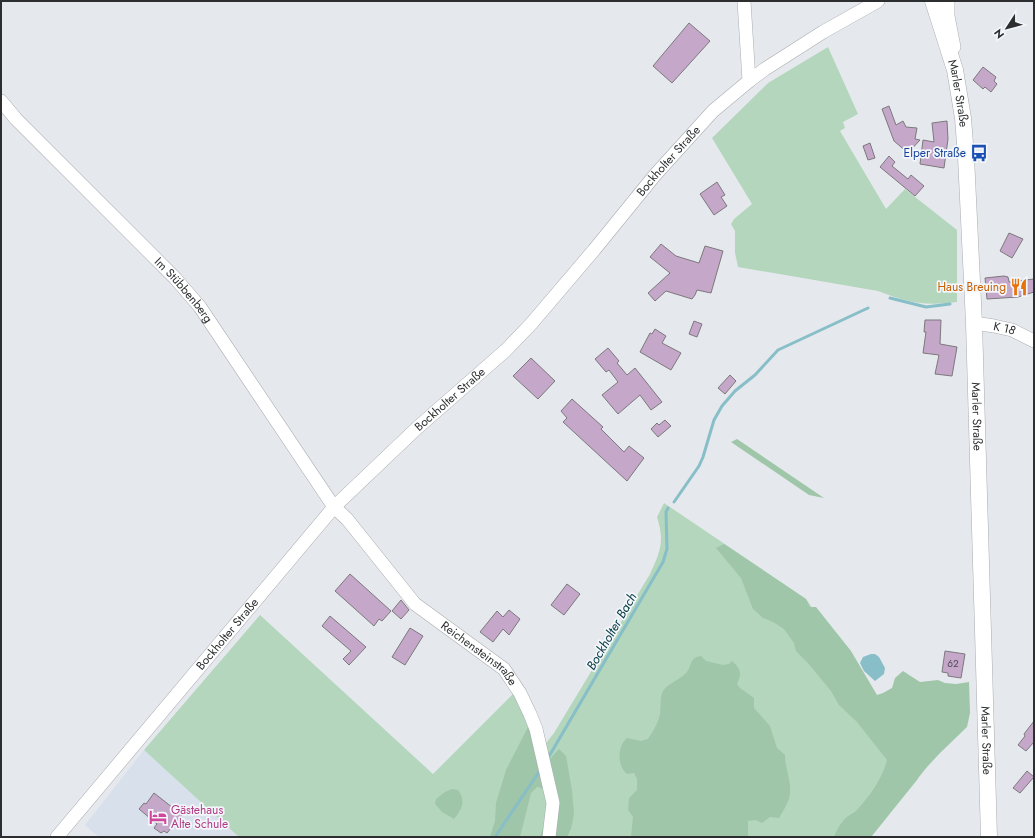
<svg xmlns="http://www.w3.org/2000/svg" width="1035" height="838" viewBox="0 0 1035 838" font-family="Jost,sans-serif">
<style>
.built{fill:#d8e0eb}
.green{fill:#b3d6bc}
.forest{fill:#9fc6a9}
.water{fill:#87bec7}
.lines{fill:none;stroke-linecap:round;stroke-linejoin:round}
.stream{stroke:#87bec7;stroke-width:3}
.building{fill:#c5a7c9;stroke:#7c797c}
.minor-casing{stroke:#a9acb0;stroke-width:14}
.major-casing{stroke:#a9acb0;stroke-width:17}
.minor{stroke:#fff;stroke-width:13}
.major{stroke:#fff;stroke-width:16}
.labels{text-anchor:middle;stroke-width:3.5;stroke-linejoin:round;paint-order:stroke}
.number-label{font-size:10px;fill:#524c56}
.street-label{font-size:12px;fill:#2c2e2f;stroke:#f3f6fa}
.transit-label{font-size:12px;fill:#164399;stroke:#f3f6fa;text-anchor:end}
.food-label{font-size:12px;fill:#c56008;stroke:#f3f6fa;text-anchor:end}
.hotel-label{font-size:12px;fill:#b23c85;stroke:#f3f6fa;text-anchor:start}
.water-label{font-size:13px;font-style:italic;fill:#043a41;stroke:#f3f6fa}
</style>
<rect width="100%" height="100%" fill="#e5e9ed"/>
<!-- built -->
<path class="built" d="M 144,750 L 239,837 L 99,837 L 85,825 Z"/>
<!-- green -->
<g class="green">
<path d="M 828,47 L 858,114 L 843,122 L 845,128 L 840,131 L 886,209 L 905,189 L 957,230 L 957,302 C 925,306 909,303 878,291 L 738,267 L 735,253 L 735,231 L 731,224 L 734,219 L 752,204 L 712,138 L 768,83 Z"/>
<path d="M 664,503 L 806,599 L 879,707 L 918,779 L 871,837 L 239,837 L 144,750 L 260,615 L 433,774 L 513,694 L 525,713 L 539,752 L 554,733 L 650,574 C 660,552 665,542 657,517 Z"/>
</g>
<!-- forest -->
<g class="forest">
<path d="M 737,439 L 824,498 L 809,495 L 731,442 Z"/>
<path d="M 724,544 L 806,599 L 810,607 L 816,607 L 851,651 L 877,695 L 883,693 L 892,688 L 895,678 L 903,671 L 920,682 L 938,680 L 945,683 L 956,684 L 969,682 L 970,713 L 967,727 L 940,753 L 927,767 L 871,837 L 834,837 C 837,829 841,822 848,816 C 851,814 854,813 856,811 C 869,797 883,778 887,760 L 857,722 L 839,705 L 831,691 L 807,662 L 796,651 L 794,643 L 784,629 L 773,622 L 763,618 L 753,609 L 741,578 L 716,548 Z"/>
<path d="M 701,656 L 706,661 L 723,665 L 729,664 L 732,661 C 741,669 742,674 737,684 L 740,688 L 754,698 L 754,708 L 770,726 L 777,748 L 785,755 C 785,768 791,780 790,792 C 790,801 783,811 779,818 L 770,817 L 762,823 L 756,820 L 748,821 L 748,837 L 631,837 L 633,817 L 628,810 L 629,798 L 637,790 L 637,779 L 634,773 L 627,774 C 617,766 617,746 627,738 L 641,741 L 648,739 C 653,731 658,724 660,714 C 661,707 660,699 662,693 C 666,684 680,680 686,673 C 693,666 688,658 701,656 Z"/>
<path d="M 529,725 L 549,760 L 559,749 L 566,756 L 572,790 L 574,814 L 571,829 L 567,837 L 540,837 C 544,826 556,788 537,787 L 531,793 L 520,837 L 490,837 L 495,821 L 496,803 L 506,770 Z"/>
<path d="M 452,789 L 458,790 C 466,800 462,810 454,819 L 442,812 L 435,804 L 436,799 L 445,792 Z"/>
</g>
<!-- water -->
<path class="water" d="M 871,654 L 875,654 L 879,657 L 885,668 L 884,674 L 875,681 L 864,671 L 860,663 L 863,657 Z"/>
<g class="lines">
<!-- stream -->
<g class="stream">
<path d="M 890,298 L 926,307 L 950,304"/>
<path d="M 674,502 L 699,466 L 703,457 L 714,420 L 722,406 L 735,391 L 755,375 L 778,350 L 868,308"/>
<path d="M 548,758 L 663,562 L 667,549 L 666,512 L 668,508"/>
<path d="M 495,837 L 541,769"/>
</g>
</g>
<!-- building -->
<g class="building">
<path d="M 689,23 L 710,41 L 672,83 L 653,66 Z"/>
<path d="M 983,67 L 996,77 L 994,81 L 997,84 L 991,92 L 985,87 L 983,89 L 973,80 Z"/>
<path d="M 889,106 L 896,125 L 903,121 L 906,127 L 917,128 L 915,139 L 920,140 L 908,153 L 894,141 L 882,109 Z"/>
<path d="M 947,121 L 948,139 L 944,168 L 920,164 L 923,140 L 934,142 L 932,123 Z"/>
<path d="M 870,143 L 875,158 L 868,160 L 863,146 Z"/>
<path d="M 889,156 L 895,162 L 892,166 L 908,179 L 911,175 L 924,186 L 915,196 L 880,167 Z"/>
<path d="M 717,182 L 725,195 L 721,197 L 727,206 L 714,215 L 700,194 Z"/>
<path d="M 1009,233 L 1023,239 L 1012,258 L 1000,251 Z"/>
<path d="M 661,244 L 676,256 L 699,263 L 705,246 L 723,251 L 711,293 L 697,290 L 695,295 L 692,299 L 666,291 L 655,301 L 648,293 L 670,273 L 650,257 Z"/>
<path d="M 1004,276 L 1008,277 L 1009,282 L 1034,279 L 1034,292 L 1018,297 L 987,299 L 985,278 Z"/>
<path d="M 925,320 L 941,320 L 940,344 L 957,347 L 952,376 L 935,374 L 939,355 L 923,353 L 926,332 L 924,332 Z"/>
<path d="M 694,321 L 702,324 L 697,337 L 689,334 Z"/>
<path d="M 655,329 L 666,336 L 662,343 L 681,353 L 671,370 L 640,352 L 650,333 L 652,334 Z"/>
<path d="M 608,348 L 619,361 L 617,363 L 627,375 L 635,368 L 662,402 L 651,410 L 640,395 L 618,414 L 602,395 L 618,382 L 609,370 L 606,372 L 595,359 Z"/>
<path d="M 531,358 L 555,381 L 538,399 L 513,376 Z"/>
<path d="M 730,375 L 736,381 L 725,394 L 718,388 Z"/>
<path d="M 572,399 L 603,427 L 601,429 L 624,452 L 629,446 L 644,458 L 627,481 L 563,422 L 567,418 L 561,411 Z"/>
<path d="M 665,420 L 671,426 L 658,437 L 651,429 L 657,423 L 659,425 Z"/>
<path d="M 350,574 L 391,611 L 382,621 L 379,619 L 374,626 L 335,591 Z"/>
<path d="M 567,584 L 580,594 L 564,615 L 551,605 Z"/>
<path d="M 401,600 L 409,610 L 401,619 L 392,611 Z"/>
<path d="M 509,610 L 520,619 L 509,635 L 503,629 L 493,642 L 480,632 L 497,611 L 503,617 Z"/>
<path d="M 330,616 L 366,647 L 349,665 L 343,659 L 351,651 L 322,626 Z"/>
<path d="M 410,628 L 423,636 L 405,665 L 392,657 Z"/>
<path d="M 945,651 L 965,654 L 961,678 L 948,676 L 948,673 L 942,672 Z"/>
<path d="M 1034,721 L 1034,742 L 1026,751 L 1018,745 L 1025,736 L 1024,734 Z"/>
<path d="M 1027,771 L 1034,777 L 1020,793 L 1013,788 Z"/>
<path d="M 154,793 L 182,815 L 167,833 L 164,831 L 161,833 L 154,828 L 157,824 L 139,809 L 144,803 L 146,804 Z"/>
</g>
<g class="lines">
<!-- minor casing -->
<g class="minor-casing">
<g id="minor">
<path d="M 744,1 L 749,81"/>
<path d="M 948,1 L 948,16 L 954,47"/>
<path id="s1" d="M 1,101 L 16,119 L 175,278 L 200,307 L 334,507 L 347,519 L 415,604 L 504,669 L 520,693 L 530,714 L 536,729 L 553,803 L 549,837"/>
<path id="s2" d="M 974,323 L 994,326 L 1012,330 L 1034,341"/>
<path id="s3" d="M 57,837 L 334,507 L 417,428 L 506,350 L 531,324 L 594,250 L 655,175 L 713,111 L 749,81 L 765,69 L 823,32 L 878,1"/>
</g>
</g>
<!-- major casing -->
<g class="major-casing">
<g id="major">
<path id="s4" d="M 933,1 L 955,70 L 963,118 L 966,157 L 974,323 L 989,837"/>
</g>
</g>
<!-- minor -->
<use href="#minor" class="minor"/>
<!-- major -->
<use href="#major" class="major"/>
</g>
<!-- icons -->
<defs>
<g id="bus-bare" transform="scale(1.38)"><path d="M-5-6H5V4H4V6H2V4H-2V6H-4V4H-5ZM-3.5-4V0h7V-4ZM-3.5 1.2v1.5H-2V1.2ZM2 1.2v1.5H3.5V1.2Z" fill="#1a4fb4" stroke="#f3f6fa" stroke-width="2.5" paint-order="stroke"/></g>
<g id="restaurant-bare" transform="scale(1.38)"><path d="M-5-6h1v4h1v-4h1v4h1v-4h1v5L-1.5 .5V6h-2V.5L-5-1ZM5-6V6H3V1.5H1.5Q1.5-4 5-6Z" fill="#e8710a" stroke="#f3f6fa" stroke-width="2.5" paint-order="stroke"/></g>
<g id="hotel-bare" transform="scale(1.38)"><path d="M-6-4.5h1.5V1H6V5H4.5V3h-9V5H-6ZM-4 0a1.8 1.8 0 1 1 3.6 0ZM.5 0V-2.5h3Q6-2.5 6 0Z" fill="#d1479c" stroke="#f3f6fa" stroke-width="2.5" paint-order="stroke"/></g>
</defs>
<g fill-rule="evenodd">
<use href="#bus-bare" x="979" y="153"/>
<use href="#restaurant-bare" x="1019" y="287"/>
<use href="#hotel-bare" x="158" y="817"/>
</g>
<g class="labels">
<!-- number labels -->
<g class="number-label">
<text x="953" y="667">62</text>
</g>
<!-- street labels -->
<g class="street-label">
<text dy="4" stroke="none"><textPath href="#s4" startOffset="96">Marler Straße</textPath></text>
<text dy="4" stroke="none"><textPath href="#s3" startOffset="913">Bockholter Straße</textPath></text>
<text dy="4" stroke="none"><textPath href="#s1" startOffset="263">Im Stübbenberg</textPath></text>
<text dy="4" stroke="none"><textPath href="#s2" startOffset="31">K 18</textPath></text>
<text dy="4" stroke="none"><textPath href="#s3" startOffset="589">Bockholter Straße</textPath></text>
<text dy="4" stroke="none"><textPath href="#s4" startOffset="420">Marler Straße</textPath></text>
<text dy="4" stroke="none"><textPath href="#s3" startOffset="265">Bockholter Straße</textPath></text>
<text dy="4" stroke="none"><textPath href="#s1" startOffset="735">Reichensteinstraße</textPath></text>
<text dy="4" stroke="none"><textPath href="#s4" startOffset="744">Marler Straße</textPath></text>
</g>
<!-- transit labels -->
<g class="transit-label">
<text x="966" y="157">Elper Straße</text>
</g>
<!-- food labels -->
<g class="food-label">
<text x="1006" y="291">Haus Breuing</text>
</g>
<!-- hotel labels -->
<g class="hotel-label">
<text x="171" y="814">Gästehaus<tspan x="171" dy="14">Alte Schule</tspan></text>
</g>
<!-- water labels -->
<g class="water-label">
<text transform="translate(611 631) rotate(-60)" y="5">Bockholter Bach</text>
</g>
</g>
<!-- border -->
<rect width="1035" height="838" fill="none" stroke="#2c2e2f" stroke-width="4"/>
<!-- north arrow -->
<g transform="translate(1007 28) rotate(234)" stroke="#f3f6fa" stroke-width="3" paint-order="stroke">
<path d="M0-3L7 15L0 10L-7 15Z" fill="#2c2e2f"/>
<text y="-6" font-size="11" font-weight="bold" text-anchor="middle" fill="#2c2e2f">N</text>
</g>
</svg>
